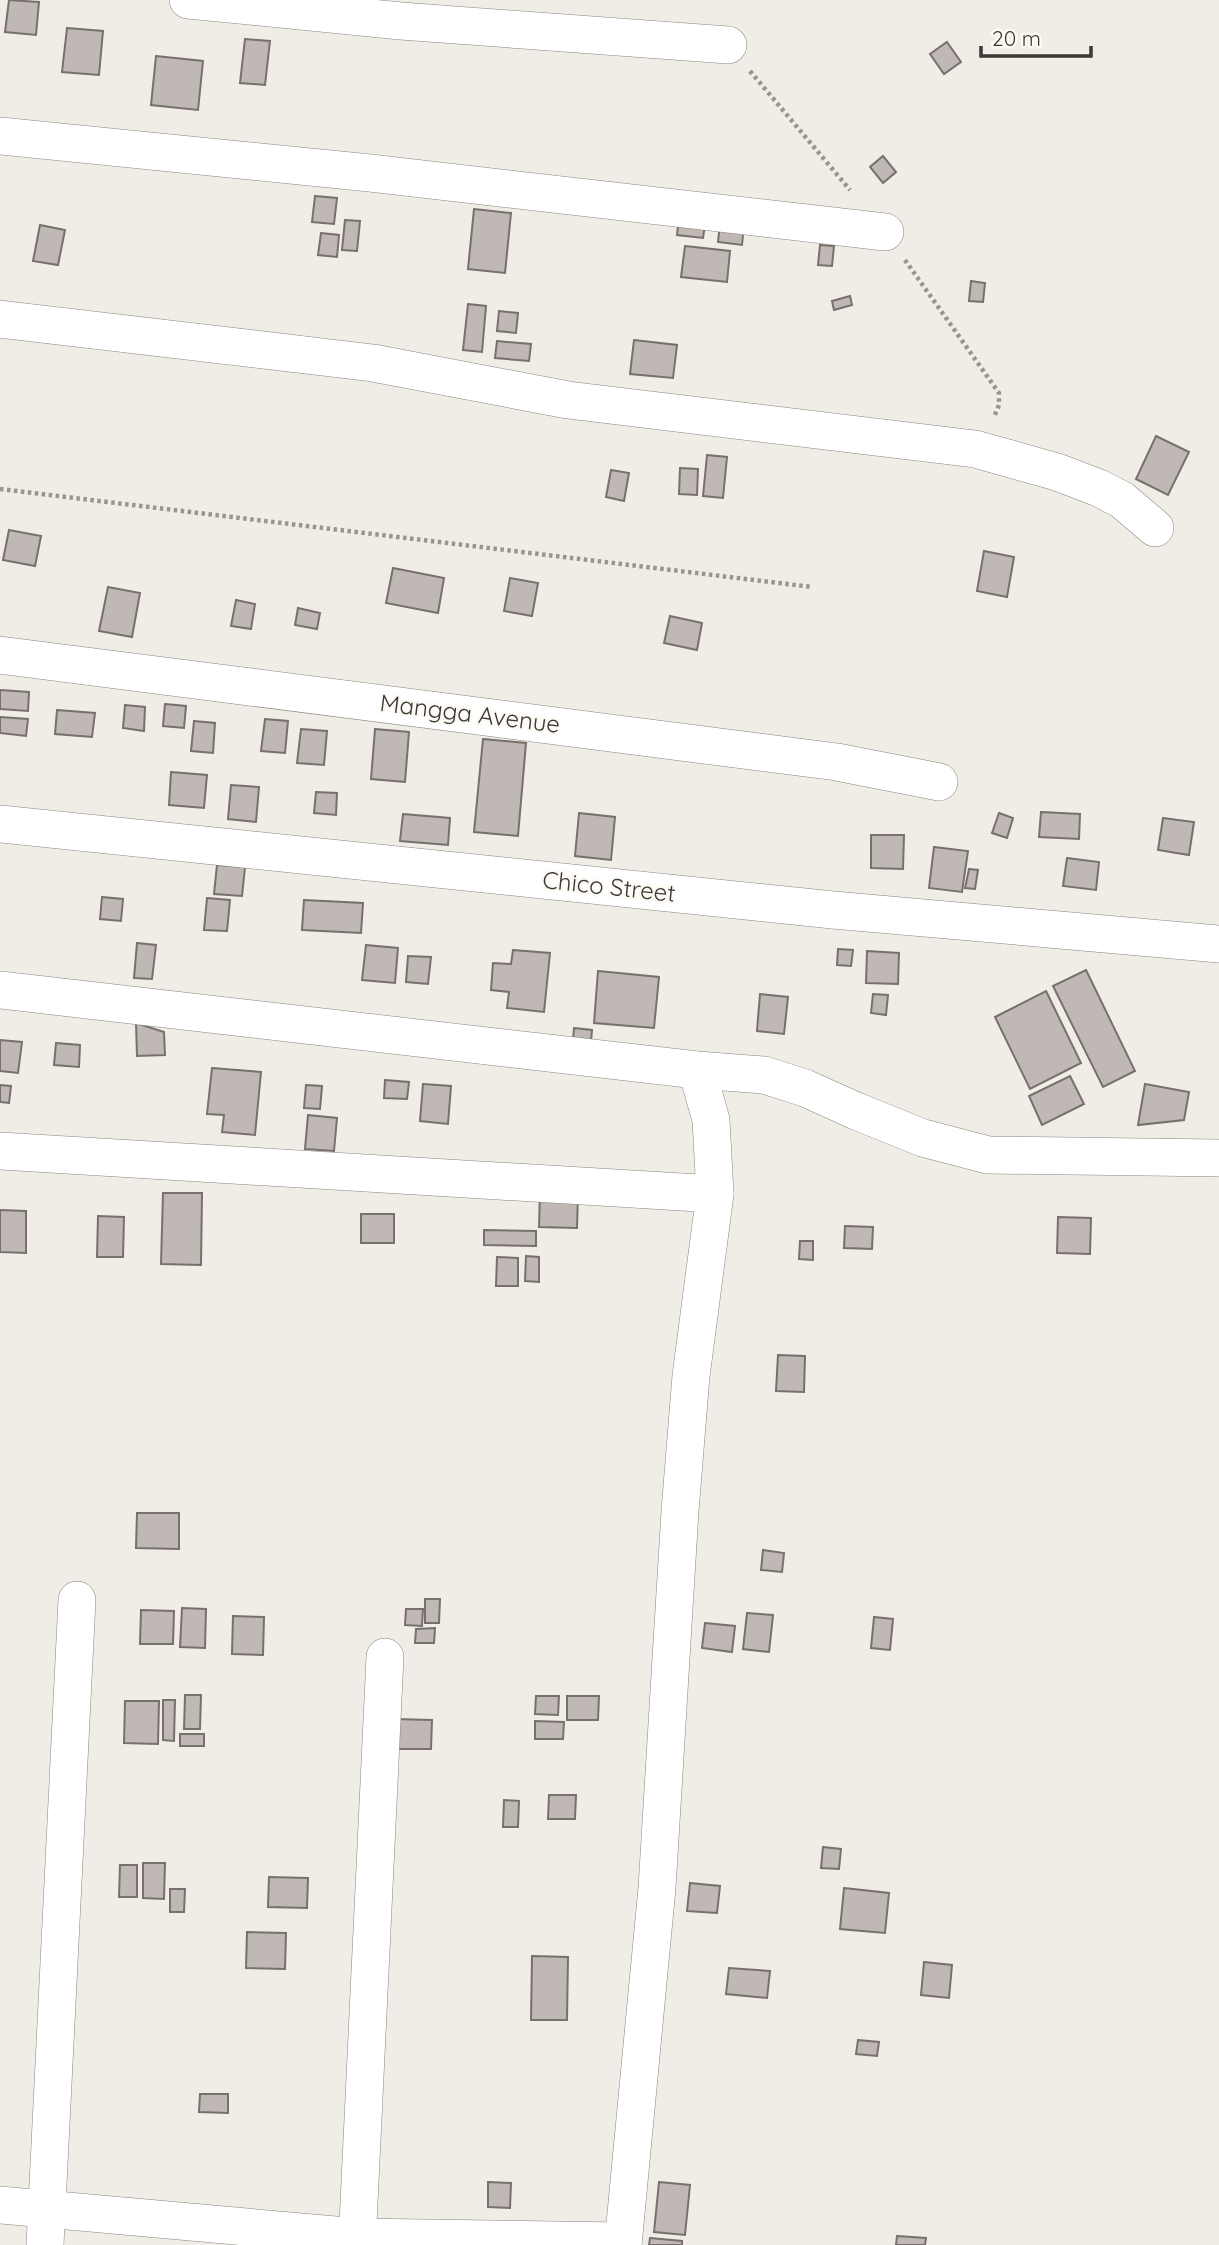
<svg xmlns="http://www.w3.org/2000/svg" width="1219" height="2245" viewBox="0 0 1219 2245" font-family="Quicksand,sans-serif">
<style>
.building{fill:#c0b8b5;stroke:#77706d;stroke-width:2}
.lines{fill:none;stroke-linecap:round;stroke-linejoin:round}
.minor-casing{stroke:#898680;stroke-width:38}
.path{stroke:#979590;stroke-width:4.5;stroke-dasharray:3.5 3.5;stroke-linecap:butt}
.minor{stroke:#fff;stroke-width:37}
.labels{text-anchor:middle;stroke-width:5;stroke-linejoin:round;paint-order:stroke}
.street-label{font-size:24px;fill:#3a3936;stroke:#fdfaf3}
</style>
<rect width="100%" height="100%" fill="#f0ede6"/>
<!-- building -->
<g class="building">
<path d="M 9,0 L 39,2 L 36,35 L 5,32 Z"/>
<path d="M 67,28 L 103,31 L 99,75 L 62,72 Z"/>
<path d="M 245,39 L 270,41 L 265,85 L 240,83 Z"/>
<path d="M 947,42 L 961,62 L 944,74 L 930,54 Z"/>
<path d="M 156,56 L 203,61 L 198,110 L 151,105 Z"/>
<path d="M 883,156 L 896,172 L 883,183 L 870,167 Z"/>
<path d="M 315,196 L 337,198 L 334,224 L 312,222 Z"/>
<path d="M 474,209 L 511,213 L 505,273 L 468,269 Z"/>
<path d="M 679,216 L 706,219 L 703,238 L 677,235 Z"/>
<path d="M 345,220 L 360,221 L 357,251 L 342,250 Z"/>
<path d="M 720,223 L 744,225 L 742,245 L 718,242 Z"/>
<path d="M 40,225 L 65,230 L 58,265 L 33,261 Z"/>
<path d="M 321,233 L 339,235 L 337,257 L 318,255 Z"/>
<path d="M 820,245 L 834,246 L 832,266 L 818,265 Z"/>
<path d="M 685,246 L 730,251 L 727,282 L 681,277 Z"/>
<path d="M 971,281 L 985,283 L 983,302 L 969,301 Z"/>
<path d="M 850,296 L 852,305 L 834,310 L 832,301 Z"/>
<path d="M 468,304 L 486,306 L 482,352 L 463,350 Z"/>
<path d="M 499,311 L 518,313 L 516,333 L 497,331 Z"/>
<path d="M 634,340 L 677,345 L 673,378 L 630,374 Z"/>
<path d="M 497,341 L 531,344 L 529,361 L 495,358 Z"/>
<path d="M 1156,436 L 1189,452 L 1168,495 L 1136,479 Z"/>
<path d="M 707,455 L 727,457 L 723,498 L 703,496 Z"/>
<path d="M 680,468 L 698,469 L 697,495 L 679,494 Z"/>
<path d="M 611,470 L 629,473 L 624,501 L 606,497 Z"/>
<path d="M 9,530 L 41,536 L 35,566 L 3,560 Z"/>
<path d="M 984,551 L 1014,557 L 1007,597 L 977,591 Z"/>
<path d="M 393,568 L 444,578 L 438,613 L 386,603 Z"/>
<path d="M 510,578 L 538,583 L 532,616 L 504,611 Z"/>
<path d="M 108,587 L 140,593 L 132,637 L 99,631 Z"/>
<path d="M 236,600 L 255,604 L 251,629 L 231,626 Z"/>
<path d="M 298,608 L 320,613 L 317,629 L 295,625 Z"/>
<path d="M 670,616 L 702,623 L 697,650 L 664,643 Z"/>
<path d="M 0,690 L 29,692 L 28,711 L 0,709 Z"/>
<path d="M 165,704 L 186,706 L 184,728 L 163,726 Z"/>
<path d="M 125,705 L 145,707 L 144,731 L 123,728 Z"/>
<path d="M 57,710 L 95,713 L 92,737 L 55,734 Z"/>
<path d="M 0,717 L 28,719 L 26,736 L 0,733 Z"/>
<path d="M 265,719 L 288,721 L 285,753 L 261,751 Z"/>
<path d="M 194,721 L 215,723 L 213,753 L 191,751 Z"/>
<path d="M 301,729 L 327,731 L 324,765 L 297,763 Z"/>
<path d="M 375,729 L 409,732 L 405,782 L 371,779 Z"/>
<path d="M 483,739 L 526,743 L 518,836 L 474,832 Z"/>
<path d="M 171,772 L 207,775 L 204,808 L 169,805 Z"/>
<path d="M 231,785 L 259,787 L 256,822 L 228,819 Z"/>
<path d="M 316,792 L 337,793 L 336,815 L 314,813 Z"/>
<path d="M 1041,812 L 1080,814 L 1079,839 L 1039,837 Z"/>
<path d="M 579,813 L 615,817 L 611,860 L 575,856 Z"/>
<path d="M 999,813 L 1013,818 L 1007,838 L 992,833 Z"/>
<path d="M 403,814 L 450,818 L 448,845 L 400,841 Z"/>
<path d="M 1163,818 L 1194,822 L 1189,855 L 1158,850 Z"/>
<path d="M 871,835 L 904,835 L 903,869 L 871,868 Z"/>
<path d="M 934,847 L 968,851 L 962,892 L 929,888 Z"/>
<path d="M 1067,858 L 1099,862 L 1096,890 L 1063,886 Z"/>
<path d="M 217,865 L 245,867 L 242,896 L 214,894 Z"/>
<path d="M 969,869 L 978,870 L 975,889 L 965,888 Z"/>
<path d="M 102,897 L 123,899 L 121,921 L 100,919 Z"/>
<path d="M 207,898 L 230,900 L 227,931 L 204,930 Z"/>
<path d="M 304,900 L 363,903 L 361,933 L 302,930 Z"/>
<path d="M 137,943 L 156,945 L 152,979 L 134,978 Z"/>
<path d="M 366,945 L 398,948 L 395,983 L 362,980 Z"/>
<path d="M 838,949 L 853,950 L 851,966 L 837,965 Z"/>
<path d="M 513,950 L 550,953 L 544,1012 L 507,1008 L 509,992 L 491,990 L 493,963 L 511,964 Z"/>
<path d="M 867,951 L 899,953 L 898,984 L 866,983 Z"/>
<path d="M 408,956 L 431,957 L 428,984 L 406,982 Z"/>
<path d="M 1086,970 L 1135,1071 L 1103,1087 L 1053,986 Z"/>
<path d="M 598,971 L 659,977 L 654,1028 L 594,1023 Z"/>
<path d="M 1046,991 L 1081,1063 L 1030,1089 L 995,1017 Z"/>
<path d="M 760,994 L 788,997 L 784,1034 L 757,1031 Z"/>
<path d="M 873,994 L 888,995 L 886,1015 L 871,1013 Z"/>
<path d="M 136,1023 L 164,1032 L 165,1055 L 137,1056 Z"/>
<path d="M 574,1028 L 592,1030 L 591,1042 L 573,1040 Z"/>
<path d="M 0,1040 L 22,1042 L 18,1073 L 0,1071 Z"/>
<path d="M 56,1043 L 80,1045 L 79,1067 L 54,1065 Z"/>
<path d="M 212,1068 L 261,1072 L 255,1135 L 222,1132 L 224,1115 L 207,1114 Z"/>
<path d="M 1070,1076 L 1084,1104 L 1042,1125 L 1029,1096 Z"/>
<path d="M 385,1080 L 409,1082 L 407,1099 L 384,1098 Z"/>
<path d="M 423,1084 L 451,1086 L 448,1124 L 420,1121 Z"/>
<path d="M 1145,1084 L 1189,1092 L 1184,1120 L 1138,1125 Z"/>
<path d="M 0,1085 L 11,1086 L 9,1103 L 0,1102 Z"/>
<path d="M 306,1085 L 322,1086 L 320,1109 L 304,1108 Z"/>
<path d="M 308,1115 L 337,1118 L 334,1151 L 305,1149 Z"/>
<path d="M 540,1192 L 578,1193 L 577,1228 L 539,1227 Z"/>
<path d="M 163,1193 L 202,1193 L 201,1265 L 161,1264 Z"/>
<path d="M 0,1210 L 26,1211 L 26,1253 L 0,1252 Z"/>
<rect x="361" y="1214" width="33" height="29"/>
<path d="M 98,1216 L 124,1217 L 123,1257 L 97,1257 Z"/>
<path d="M 1058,1217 L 1091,1218 L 1090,1254 L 1057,1253 Z"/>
<path d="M 845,1226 L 873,1227 L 872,1249 L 844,1248 Z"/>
<path d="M 484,1230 L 536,1231 L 536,1246 L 484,1245 Z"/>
<path d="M 800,1241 L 813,1241 L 813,1260 L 799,1259 Z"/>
<path d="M 526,1256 L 539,1257 L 539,1282 L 525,1281 Z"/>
<path d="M 497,1257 L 518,1258 L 518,1286 L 496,1286 Z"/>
<path d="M 778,1355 L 805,1356 L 804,1392 L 776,1391 Z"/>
<path d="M 137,1513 L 179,1513 L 179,1549 L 136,1548 Z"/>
<path d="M 763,1550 L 784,1553 L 782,1572 L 761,1570 Z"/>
<path d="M 425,1599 L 440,1599 L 439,1623 L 425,1623 Z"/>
<path d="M 182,1608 L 206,1609 L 205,1648 L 180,1647 Z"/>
<path d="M 406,1609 L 423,1609 L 422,1626 L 405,1625 Z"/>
<path d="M 141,1610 L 174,1611 L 173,1644 L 140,1644 Z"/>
<path d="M 747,1613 L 773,1615 L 769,1652 L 743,1649 Z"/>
<path d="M 233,1616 L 264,1617 L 263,1655 L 232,1654 Z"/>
<path d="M 874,1617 L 893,1619 L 890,1650 L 871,1648 Z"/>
<path d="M 705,1623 L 735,1626 L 732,1652 L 702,1648 Z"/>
<path d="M 435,1628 L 434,1643 L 415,1643 L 416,1629 Z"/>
<path d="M 185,1695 L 201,1695 L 200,1729 L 184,1729 Z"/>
<path d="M 536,1696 L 559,1696 L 558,1715 L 535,1714 Z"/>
<path d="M 567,1696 L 599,1696 L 598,1720 L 567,1720 Z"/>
<path d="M 163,1700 L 175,1700 L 174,1741 L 163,1740 Z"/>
<path d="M 125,1701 L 159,1701 L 158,1744 L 124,1743 Z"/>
<path d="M 395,1719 L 432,1720 L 431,1749 L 394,1749 Z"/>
<path d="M 535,1721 L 564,1722 L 563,1739 L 535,1739 Z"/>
<rect x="180" y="1734" width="24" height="12"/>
<path d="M 549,1795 L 576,1795 L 575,1819 L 548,1819 Z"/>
<path d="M 504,1800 L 519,1801 L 518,1827 L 503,1827 Z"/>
<path d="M 823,1847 L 841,1849 L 839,1869 L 821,1868 Z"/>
<path d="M 143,1863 L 165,1863 L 164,1899 L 143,1898 Z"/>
<path d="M 120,1865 L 137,1865 L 137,1897 L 119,1897 Z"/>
<path d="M 269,1877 L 308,1878 L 307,1908 L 268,1907 Z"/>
<path d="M 690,1883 L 720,1886 L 717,1913 L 687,1911 Z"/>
<path d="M 844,1888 L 889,1893 L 885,1933 L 840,1929 Z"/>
<path d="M 170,1889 L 185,1889 L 184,1912 L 170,1912 Z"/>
<path d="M 247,1932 L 286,1933 L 285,1969 L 246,1968 Z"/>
<path d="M 532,1956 L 568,1957 L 567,2020 L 531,2020 Z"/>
<path d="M 924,1962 L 952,1965 L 949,1998 L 921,1995 Z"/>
<path d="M 729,1968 L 770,1971 L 767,1998 L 726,1994 Z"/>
<path d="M 858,2040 L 879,2042 L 877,2056 L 856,2054 Z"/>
<path d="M 200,2094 L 228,2094 L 228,2113 L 199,2112 Z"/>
<path d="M 488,2182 L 511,2183 L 510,2208 L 488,2207 Z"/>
<path d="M 659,2182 L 690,2185 L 685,2235 L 654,2232 Z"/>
<path d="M 897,2236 L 926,2238 L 925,2245 L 896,2245 Z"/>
<path d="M 650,2238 L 682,2241 L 682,2245 L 649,2245 Z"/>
</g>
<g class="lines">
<!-- minor casing -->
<g class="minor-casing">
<g id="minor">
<path d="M 188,0 L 401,21 L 728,45"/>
<path d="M 0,136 L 370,173 L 885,232"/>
<path d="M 0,319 L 373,363 L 568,400 L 975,449 L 1057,472 L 1099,488 L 1122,500 L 1155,528"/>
<path d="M 0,655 L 837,762 L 939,782"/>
<path d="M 0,824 L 833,910 L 1219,944"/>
<path d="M 0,990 L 697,1070 L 764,1075 L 805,1088 L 856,1111 L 923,1138 L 988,1155 L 1219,1158"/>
<path d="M 697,1070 L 711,1120 L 715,1194"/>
<path d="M 0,1151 L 715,1194 L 691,1376 L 680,1511 L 657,1888 L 623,2245"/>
<path d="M 0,2205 L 358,2237 L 623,2241"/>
<path d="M 45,2245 L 77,1600"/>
<path d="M 357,2245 L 385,1657"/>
</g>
</g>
<!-- path -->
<g class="path">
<path d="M 750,71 L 850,190"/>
<path d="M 905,260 L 999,393 L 999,405 L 994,417"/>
<path d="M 0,489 L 812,587"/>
</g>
<!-- minor -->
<use href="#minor" class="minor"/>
</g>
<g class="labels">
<!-- street labels -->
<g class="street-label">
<text transform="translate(470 714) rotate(7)" y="8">Mangga Avenue</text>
<text transform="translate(609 887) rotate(6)" y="8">Chico Street</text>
</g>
</g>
<!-- scale -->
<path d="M981 46v10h110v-10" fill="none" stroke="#3a3936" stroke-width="3.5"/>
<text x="992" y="46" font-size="21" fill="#3a3936" stroke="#fdfaf3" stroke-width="5" paint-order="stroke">20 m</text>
</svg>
